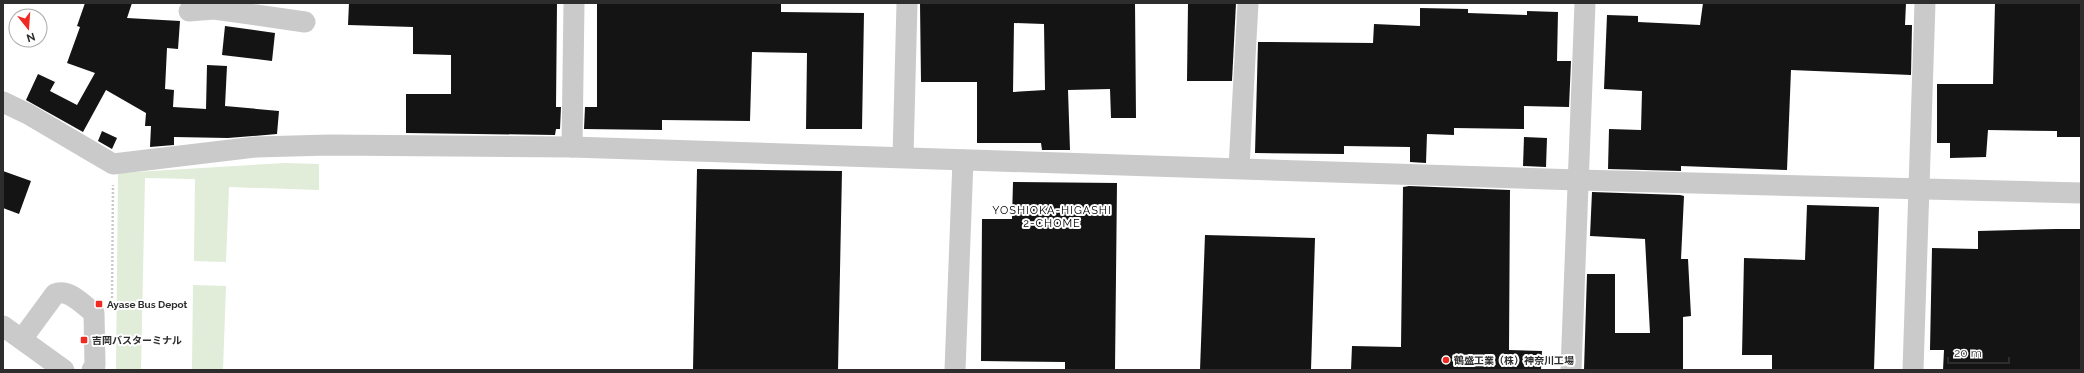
<svg xmlns="http://www.w3.org/2000/svg" width="2084" height="373" viewBox="0 0 2084 373" font-family="Raleway,'Noto Sans JP',sans-serif">
<style>
.green{fill:#e1ecd9}
.building{fill:#141414;fill-rule:evenodd}
.lines{fill:none;stroke-linecap:round;stroke-linejoin:round}
.path{stroke:#cacaca;stroke-width:2.5;stroke-dasharray:2 2;stroke-linecap:butt}
.minor{stroke:#cacaca;stroke-width:21}
.poi-dot{fill:#f02a22;stroke:#fff;stroke-width:1.5}
.labels{text-anchor:middle;stroke-width:4;stroke-linejoin:round;paint-order:stroke}
.poi-label{font-size:10px;font-weight:bold;fill:#2d2d2d;stroke:#fff;text-anchor:start}
.neighbourhood-label{font-size:11px;letter-spacing:1px;fill:#000;stroke:#fff}
</style>
<rect width="100%" height="100%" fill="#fff"/>
<!-- green -->
<g class="green">
<path d="M 285,163 L 319,164 L 319,190 L 229,187 L 226,262 L 194,261 L 195,179 L 145,178 L 141,370 L 116,370 L 118,173 Z"/>
<path d="M 193,285 L 226,286 L 223,370 L 192,370 Z"/>
</g>
<!-- building -->
<g class="building">
<path d="M 85,3 L 132,3 L 127,18 L 180,21 L 178,49 L 167,48 L 165,89 L 174,90 L 173,107 L 206,109 L 207,65 L 227,66 L 225,106 L 279,111 L 277,134 L 228,138 L 174,137 L 174,145 L 150,147 L 151,126 L 145,126 L 146,113 L 106,90 L 83,132 L 26,100 L 38,74 L 55,82 L 50,91 L 77,105 L 95,73 L 67,63 L 80,27 L 77,26 Z"/>
<path d="M 349,3 L 557,3 L 556,107 L 561,107 L 560,129 L 556,129 L 555,135 L 406,133 L 406,94 L 451,94 L 451,55 L 413,54 L 413,27 L 348,25 Z"/>
<path d="M 597,3 L 781,3 L 781,12 L 864,13 L 862,129 L 806,129 L 807,53 L 752,52 L 750,121 L 662,120 L 662,130 L 584,129 L 585,107 L 597,107 Z"/>
<path d="M 920,3 L 1135,3 L 1136,118 L 1111,118 L 1110,89 L 1068,90 L 1070,150 L 1042,150 L 1041,143 L 977,143 L 977,82 L 921,82 ZM 1014,23 L 1044,24 L 1045,90 L 1013,92 Z"/>
<path d="M 1188,3 L 1236,3 L 1232,81 L 1187,81 Z"/>
<path d="M 1703,3 L 1906,3 L 1905,25 L 1912,25 L 1911,75 L 1791,70 L 1787,170 L 1681,166 L 1681,171 L 1608,169 L 1609,129 L 1641,130 L 1642,91 L 1604,89 L 1607,15 L 1638,16 L 1638,22 L 1700,25 Z"/>
<path d="M 1995,3 L 2081,3 L 2081,137 L 2057,137 L 2057,131 L 1988,130 L 1986,157 L 1950,158 L 1950,143 L 1937,143 L 1937,84 L 1993,84 Z"/>
<path d="M 1420,8 L 1468,9 L 1468,13 L 1527,15 L 1527,11 L 1558,12 L 1557,61 L 1571,61 L 1569,107 L 1524,106 L 1524,129 L 1454,128 L 1454,135 L 1427,134 L 1426,163 L 1410,162 L 1410,147 L 1344,146 L 1344,154 L 1255,153 L 1258,42 L 1373,43 L 1374,24 L 1420,26 Z"/>
<path d="M 225,26 L 275,33 L 272,61 L 222,55 Z"/>
<path d="M 102,131 L 117,138 L 112,149 L 98,141 Z"/>
<path d="M 1524,137 L 1547,138 L 1546,167 L 1523,166 Z"/>
<path d="M 697,169 L 842,171 L 838,370 L 693,370 Z"/>
<path d="M 3,171 L 31,181 L 19,214 L 3,208 Z"/>
<path d="M 1013,182 L 1117,183 L 1115,370 L 1065,370 L 1065,362 L 981,361 L 982,219 L 1012,219 Z"/>
<path d="M 1409,186 L 1510,190 L 1509,350 L 1542,351 L 1541,370 L 1351,370 L 1352,346 L 1401,347 L 1403,187 Z"/>
<path d="M 1592,192 L 1680,195 L 1684,196 L 1681,259 L 1688,259 L 1691,316 L 1683,317 L 1683,370 L 1584,370 L 1587,274 L 1615,274 L 1615,333 L 1650,333 L 1645,239 L 1590,236 Z"/>
<path d="M 1807,205 L 1879,207 L 1874,370 L 1772,370 L 1772,355 L 1742,355 L 1744,258 L 1805,260 Z"/>
<path d="M 2056,229 L 2081,229 L 2081,370 L 1943,370 L 1944,350 L 1930,350 L 1932,248 L 1978,249 L 1978,231 Z"/>
<path d="M 1205,235 L 1315,238 L 1311,370 L 1200,370 Z"/>
</g>
<g class="lines">
<!-- path -->
<path class="path" d="M 112,302 L 113,185"/>
<!-- minor -->
<g class="minor">
<path d="M 189,11 L 214,9 L 305,22"/>
<path d="M 3,102 L 28,114 L 113,164 L 256,147 L 329,145 L 572,147 L 1578,180 L 2081,193"/>
<path d="M 572,147 L 574,3"/>
<path d="M 903,156 L 907,3"/>
<path d="M 1239,168 L 1248,3"/>
<path d="M 3,326 L 64,370"/>
<path d="M 22,339 L 55,294 C 69,288 83,305 94,313 L 95,365 L 92,370"/>
<path d="M 955,370 L 963,160"/>
<path d="M 1571,370 L 1585,3"/>
<path d="M 1913,370 L 1925,3"/>
</g>
</g>
<!-- markers -->
<g class="poi-dot">
<rect x="95" y="300" width="8" height="8" rx="2"/>
<rect x="80" y="336" width="8" height="8" rx="2"/>
<circle cx="1446" cy="360" r="4"/>
</g>
<g class="labels">
<!-- poi labels -->
<g class="poi-label">
<text x="107" y="308">Ayase Bus Depot</text>
<text x="92" y="344">吉岡バスターミナル</text>
<text x="1454" y="364">鶴盛工業（株）神奈川工場</text>
</g>
<!-- neighbourhood labels -->
<g class="neighbourhood-label">
<text x="1052" y="214">YOSHIOKA-HIGASHI<tspan x="1052" dy="13">2-CHOME</tspan></text>
</g>
</g>
<!-- border -->
<rect width="2084" height="373" fill="none" stroke="#2d2d2d" stroke-width="8"/>
<!-- north arrow -->
<g transform="translate(28 28) rotate(163)"><circle r="19" fill="#ffffff" stroke="#ababab"/>
<path d="M0-3L7 15L0 10L-7 15Z" fill="#f02a22"/>
<text y="-6" font-size="11" font-weight="bold" text-anchor="middle" fill="#2d2d2d">N</text>
</g>
<!-- scale -->
<path d="M1948 357v6h61v-6" fill="none" stroke="#2d2d2d" stroke-width="2"/>
<text x="1954" y="357" font-size="12" fill="#2d2d2d" stroke="#ffffff" stroke-width="3" paint-order="stroke">20 m</text>
</svg>
